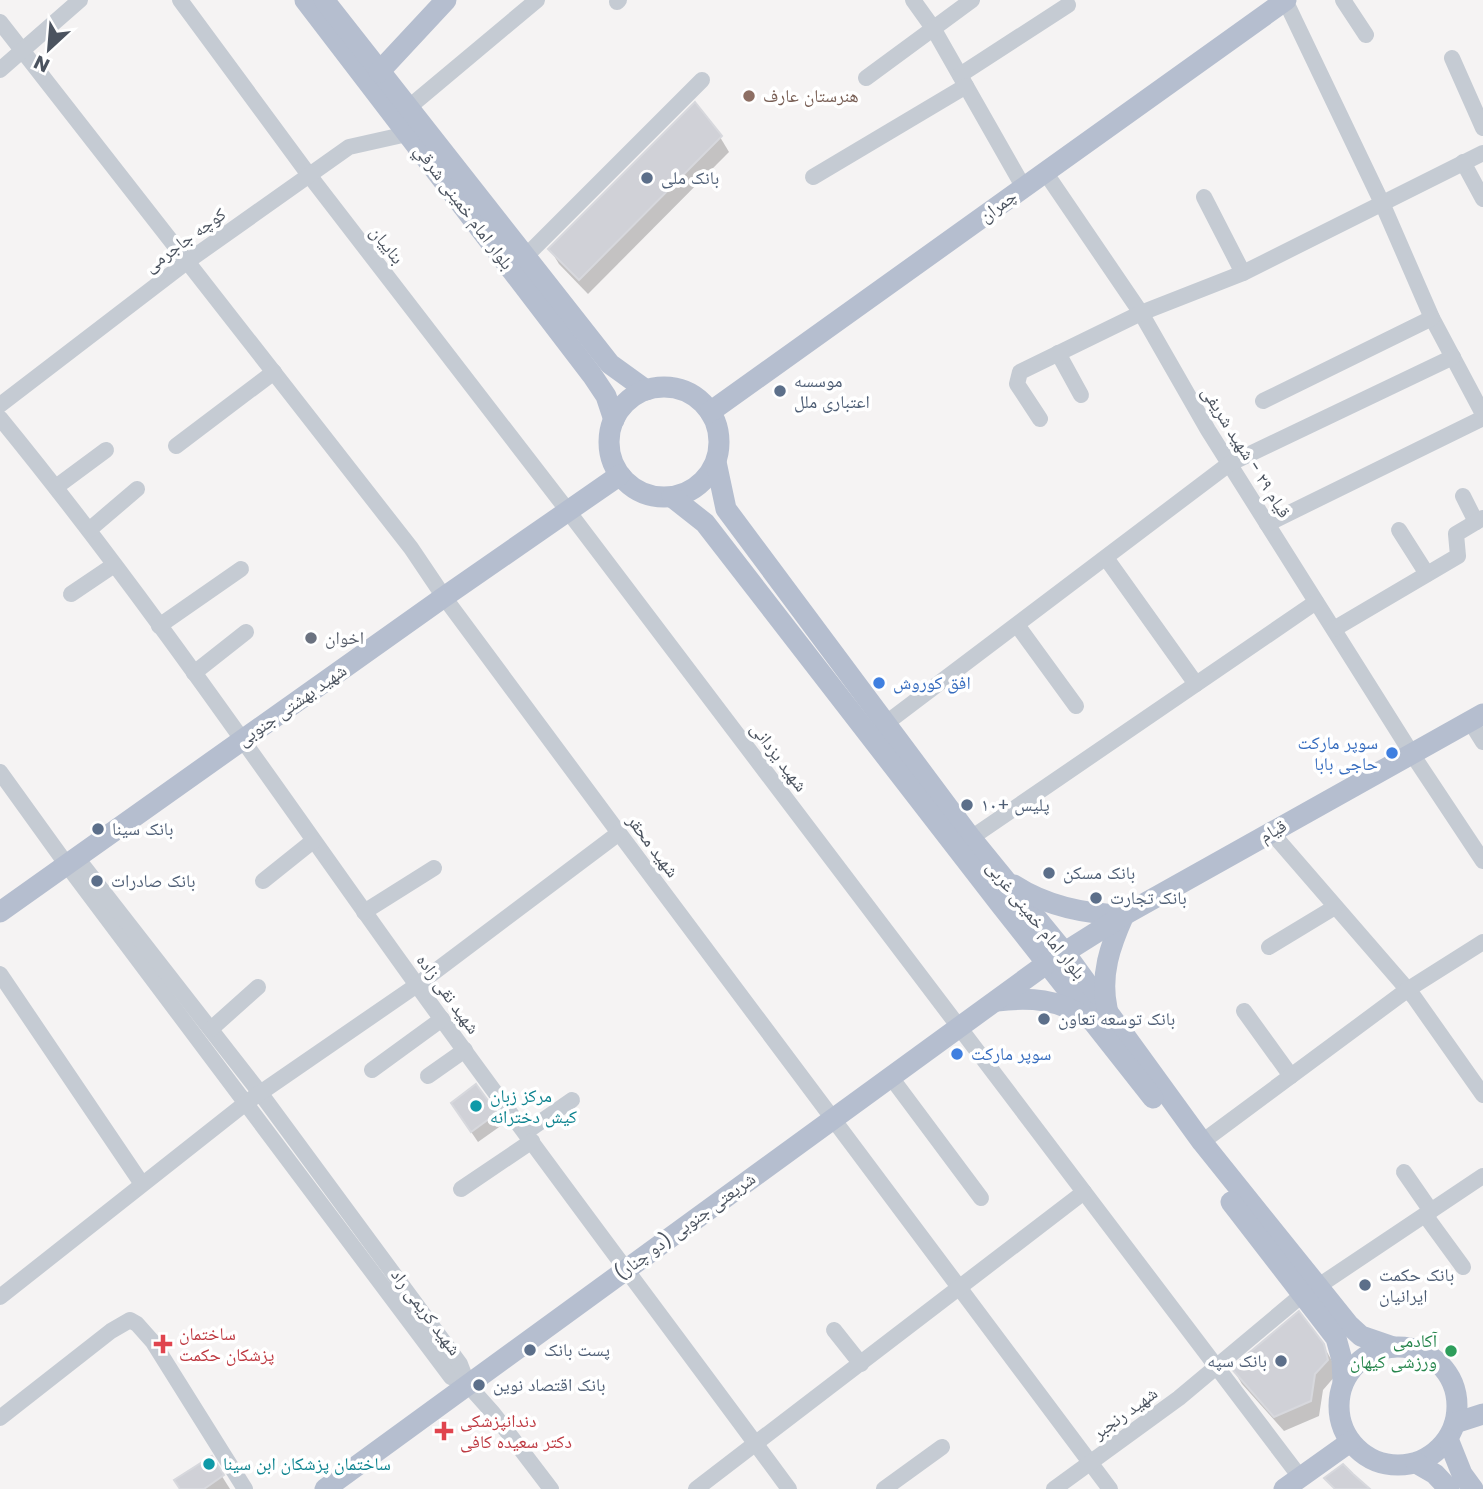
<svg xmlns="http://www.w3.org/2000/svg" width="1483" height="1489" viewBox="0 0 1483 1489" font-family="Poppins,'Noto Naskh Arabic',sans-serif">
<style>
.shadow{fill:#0003}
.building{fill:#d0d1d7;stroke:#d7d8dd;stroke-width:2}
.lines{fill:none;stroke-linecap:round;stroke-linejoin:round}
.minor{stroke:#c5cbd3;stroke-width:16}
.major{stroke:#b5becf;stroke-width:21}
.education-dot{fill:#8d6e63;stroke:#fff;stroke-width:2.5}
.service-dot{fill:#5c6f8a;stroke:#fff;stroke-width:2.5}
.worship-dot{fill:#6b7280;stroke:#fff;stroke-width:2.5}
.shop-dot{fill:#3f7fe0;stroke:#fff;stroke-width:2.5}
.culture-dot{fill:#0f9aa8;stroke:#fff;stroke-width:2.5}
.health-dot{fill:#e0444e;stroke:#fff;stroke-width:2.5}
.leisure-dot{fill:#2e9e5b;stroke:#fff;stroke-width:2.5}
.labels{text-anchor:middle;stroke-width:7;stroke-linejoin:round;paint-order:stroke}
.education-label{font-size:18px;fill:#785e54;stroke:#fff;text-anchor:start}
.service-label{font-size:18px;fill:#4e5e75;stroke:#fff;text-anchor:start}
.street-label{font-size:18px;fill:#4b535f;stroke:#fff}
.worship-label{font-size:18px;fill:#5b616d;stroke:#fff;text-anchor:start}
.shop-label{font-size:18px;fill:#366cbe;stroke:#fff;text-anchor:start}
.culture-label{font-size:18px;fill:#0d838f;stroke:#fff;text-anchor:start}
.health-label{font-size:18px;fill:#be3a42;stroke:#fff;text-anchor:start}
.leisure-label{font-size:18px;fill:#27864d;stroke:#fff;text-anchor:end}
</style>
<rect width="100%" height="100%" fill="#f5f3f3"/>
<!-- shadow -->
<g class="shadow">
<path d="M 720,137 L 729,152 L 588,294 L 559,264 L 550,249 Z"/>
<path d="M 459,1114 L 496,1114 L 502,1125 L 478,1142 Z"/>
<path d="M 1323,1345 L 1332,1361 L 1336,1375 L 1323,1390 L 1319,1416 L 1284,1431 L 1242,1384 L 1233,1369 Z"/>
<path d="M 211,1459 L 230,1489 L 182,1489 Z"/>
</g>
<!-- building -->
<g class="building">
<path d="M 695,102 L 722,136 L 579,280 L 548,249 Z"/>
<path d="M 476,1084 L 497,1113 L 471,1132 L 451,1103 Z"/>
<path d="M 1299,1311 L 1324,1344 L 1328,1360 L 1315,1374 L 1311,1401 L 1274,1417 L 1231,1368 Z"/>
<path d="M 212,1456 L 224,1475 L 204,1489 L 180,1489 L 174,1480 Z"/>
<path d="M 1343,1464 L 1353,1474 L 1370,1489 L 1335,1489 L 1324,1478 Z"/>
</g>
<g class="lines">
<!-- minor -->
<g class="minor">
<path d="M 180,0 L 309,175 L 568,511 L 1300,1477"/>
<path d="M 913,0 L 933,28 L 1024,188"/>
<path d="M 1285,0 L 1382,203 L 1432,318 L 1483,414"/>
<path d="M 1343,0 L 1366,35"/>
<path d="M 617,2 L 619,0"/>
<path d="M 0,22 L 411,548 L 444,597 L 619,833 L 1110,1489"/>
<path d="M 1452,58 L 1483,128"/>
<path d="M 0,70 L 80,0"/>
<path d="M 960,75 L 1068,5"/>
<path d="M 866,78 L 972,0"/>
<path d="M 408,108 L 537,0"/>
<path d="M 1463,162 L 1483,199"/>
<path d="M 1045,172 L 1141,313 L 1208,430 L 1412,754 L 1483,861"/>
<path d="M 813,177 L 966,86"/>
<path d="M 1204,197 L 1243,273"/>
<path d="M 525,257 L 702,80"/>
<path d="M 1058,353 L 1081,395"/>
<path d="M 1263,401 L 1432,318"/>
<path d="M 0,405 L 188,261 L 349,147 L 407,134"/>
<path d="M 0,418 C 144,594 272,783 404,967 C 530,1143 661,1315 789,1489"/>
<path d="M 1040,419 L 1017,384 L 1020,372 L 1141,313 L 1243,273 L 1483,153"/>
<path d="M 176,446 L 274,372"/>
<path d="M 56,487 L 106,450"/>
<path d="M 1463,496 L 1476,522"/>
<path d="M 1267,524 L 1483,418"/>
<path d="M 89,530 L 137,489"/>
<path d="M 1399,530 L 1427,574"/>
<path d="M 1106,558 L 1196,684"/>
<path d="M 71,594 L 114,565"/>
<path d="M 1017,625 L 1076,706"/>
<path d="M 159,626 L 241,569"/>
<path d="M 1334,629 L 1458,556 L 1456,534 L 1483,518"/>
<path d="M 194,673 L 246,632"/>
<path d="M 1470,721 L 1483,742"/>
<path d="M 885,724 L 1229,464 L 1453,357"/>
<path d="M 0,772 L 67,865 L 451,1377 L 468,1385"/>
<path d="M 1271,832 L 1414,997 L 1483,1095"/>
<path d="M 971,838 L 1316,602"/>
<path d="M 77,858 L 261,1094 L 460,1364 L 468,1385 L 493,1413 L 551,1489"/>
<path d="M 263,881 L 313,841"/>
<path d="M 364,912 L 434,868"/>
<path d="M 1269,947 L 1335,907"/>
<path d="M 0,974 L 142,1184"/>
<path d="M 1244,1011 L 1291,1076"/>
<path d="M 211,1029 L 258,987"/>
<path d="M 372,1070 L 442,1019"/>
<path d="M 428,1076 L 465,1050"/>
<path d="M 890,1076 L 981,1198"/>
<path d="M 526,1132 L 572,1100"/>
<path d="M 1202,1142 L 1407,990 L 1483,942"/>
<path d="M 1404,1172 L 1431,1211"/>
<path d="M 461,1189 L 532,1141"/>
<path d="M 1425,1215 L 1463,1267"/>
<path d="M 1317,1287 L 1483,1176"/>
<path d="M 0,1297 L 247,1102 L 417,985 L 619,833"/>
<path d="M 834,1330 L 861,1364"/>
<path d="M 0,1418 L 111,1331 L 130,1320 L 137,1324 L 153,1342 L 245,1489"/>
<path d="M 696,1489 L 1084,1192"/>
<path d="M 884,1489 L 942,1447"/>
<path d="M 1054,1489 L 1179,1398 L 1302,1295"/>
</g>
<!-- major -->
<g class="major">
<path d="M 305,0 L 592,375 L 606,396 L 614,420"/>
<path d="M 324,0 L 610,364 L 646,390"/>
<path d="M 379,72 L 446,0"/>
<circle cx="664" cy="442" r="55"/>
<path d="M 710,412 L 1286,0"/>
<path d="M 716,462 L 726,509 L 971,838 L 1065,953 L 1202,1142 L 1349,1325 L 1361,1336 L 1393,1347"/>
<path d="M 672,497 L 705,523 L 1000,904 L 1153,1098"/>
<path d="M 1014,885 C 1048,907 1085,914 1124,915 C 1110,946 1100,975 1107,1008"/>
<path d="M 0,912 L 444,597 L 620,475"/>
<path d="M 997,1001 C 1030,997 1059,999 1086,1018"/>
<path d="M 1231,1202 L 1336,1338 L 1342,1360 L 1343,1382"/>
<circle cx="1398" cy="1406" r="59"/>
<path d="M 1455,1423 L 1483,1414"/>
<path d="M 1448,1439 L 1462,1474 L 1473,1489"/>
<path d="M 1416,1463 L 1435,1474 L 1449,1489"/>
<path d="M 325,1489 L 1046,964 L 1124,915 L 1483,714"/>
<path d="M 1284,1489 L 1350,1442"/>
</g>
</g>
<!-- markers -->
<circle class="education-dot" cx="749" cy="96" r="7"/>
<g class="service-dot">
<circle cx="647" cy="178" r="7"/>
<circle cx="780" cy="391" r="7"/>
<circle cx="967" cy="805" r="7"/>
<circle cx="98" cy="829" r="7"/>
<circle cx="1049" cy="873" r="7"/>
<circle cx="97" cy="881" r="7"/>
<circle cx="1096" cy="898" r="7"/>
<circle cx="1044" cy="1019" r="7"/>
<circle cx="1365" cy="1285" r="7"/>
<circle cx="530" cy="1350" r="7"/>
<circle cx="1281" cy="1361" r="7"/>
<circle cx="479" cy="1385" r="7"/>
</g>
<circle class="worship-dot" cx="311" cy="638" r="7"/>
<g class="shop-dot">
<circle cx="879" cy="683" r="7"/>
<circle cx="1392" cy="753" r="7"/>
<circle cx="957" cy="1054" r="7"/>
</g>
<g class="culture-dot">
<circle cx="476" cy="1106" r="7"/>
<circle cx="209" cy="1464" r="7"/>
</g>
<g class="health-dot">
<path d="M159.5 1333.5h7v7h7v7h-7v7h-7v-7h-7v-7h7z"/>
<path d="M440.5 1420.5h7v7h7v7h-7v7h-7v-7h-7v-7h7z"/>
</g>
<circle class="leisure-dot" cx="1451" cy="1351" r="7"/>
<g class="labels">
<!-- education labels -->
<g class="education-label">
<text x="763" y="102">هنرستان عارف</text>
</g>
<!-- service labels -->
<g class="service-label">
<text x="661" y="184">بانک ملی</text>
<text x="794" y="387">موسسه<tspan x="794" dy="21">اعتباری ملل</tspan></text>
<text x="981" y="811">پلیس +۱۰</text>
<text x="112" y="835">بانک سینا</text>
<text x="1063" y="879">بانک مسکن</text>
<text x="111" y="887">بانک صادرات</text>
<text x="1110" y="904">بانک تجارت</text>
<text x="1058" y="1025">بانک توسعه تعاون</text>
<text x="1379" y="1281">بانک حکمت<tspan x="1379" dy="21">ایرانیان</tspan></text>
<text x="544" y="1356">پست بانک</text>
<text x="1267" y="1367" text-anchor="end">بانک سپه</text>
<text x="493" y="1391">بانک اقتصاد نوین</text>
</g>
<!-- street labels -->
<g class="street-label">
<text transform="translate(998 206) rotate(-36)" y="6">چمران</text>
<text transform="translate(464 207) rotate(53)" y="6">بلوار امام خمینی شرقي</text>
<text transform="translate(185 240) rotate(-36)" y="6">کوچه جاجرمی</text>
<text transform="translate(387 245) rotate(52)" y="6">بناییان</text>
<text transform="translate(1246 452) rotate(58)" y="6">قیام ۲۹ - شهید شریفی</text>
<text transform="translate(292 705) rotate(-35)" y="6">شهید بهشتی جنوبی</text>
<text transform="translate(779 757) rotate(53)" y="6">شهید یزدانی</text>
<text transform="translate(1273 831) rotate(-29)" y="6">قیام</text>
<text transform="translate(653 846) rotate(53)" y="6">شهید محقر</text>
<text transform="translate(1036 920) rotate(51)" y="6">بلوار امام خمینی غربی</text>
<text transform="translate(448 994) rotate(54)" y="6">شهید نقی زاده</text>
<text transform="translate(685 1226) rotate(-36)" y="6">شریعتی جنوبی (دو چنار)</text>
<text transform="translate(426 1312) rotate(53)" y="6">شهید کریمی راد</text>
<text transform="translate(1125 1413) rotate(-36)" y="6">شهید رنجبر</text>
</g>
<!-- worship labels -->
<g class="worship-label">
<text x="325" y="644">اخوان</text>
</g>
<!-- shop labels -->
<g class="shop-label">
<text x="893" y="689">افق کوروش</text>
<text x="1378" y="749" text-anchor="end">سوپر مارکت<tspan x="1378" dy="21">حاجی بابا</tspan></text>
<text x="971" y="1060">سوپر مارکت</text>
</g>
<!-- culture labels -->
<g class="culture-label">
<text x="490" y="1102">مرکز زبان<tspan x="490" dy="21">کیش دخترانه</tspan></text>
<text x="223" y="1470">ساختمان پزشکان ابن سینا</text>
</g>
<!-- health labels -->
<g class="health-label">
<text x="179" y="1340">ساختمان<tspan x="179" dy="21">پزشکان حکمت</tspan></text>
<text x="460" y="1427">دندانپزشکی<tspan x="460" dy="21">دکتر سعیده کافی</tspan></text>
</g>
<!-- leisure labels -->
<g class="leisure-label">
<text x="1437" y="1347">آکادمی<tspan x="1437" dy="21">ورزشی کیهان</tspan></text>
</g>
</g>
<!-- north arrow -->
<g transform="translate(49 49) rotate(206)" stroke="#ffffff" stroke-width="5" paint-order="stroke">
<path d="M0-5L12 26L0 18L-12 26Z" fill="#4b535f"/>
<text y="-10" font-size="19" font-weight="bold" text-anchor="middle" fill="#4b535f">N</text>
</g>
</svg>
